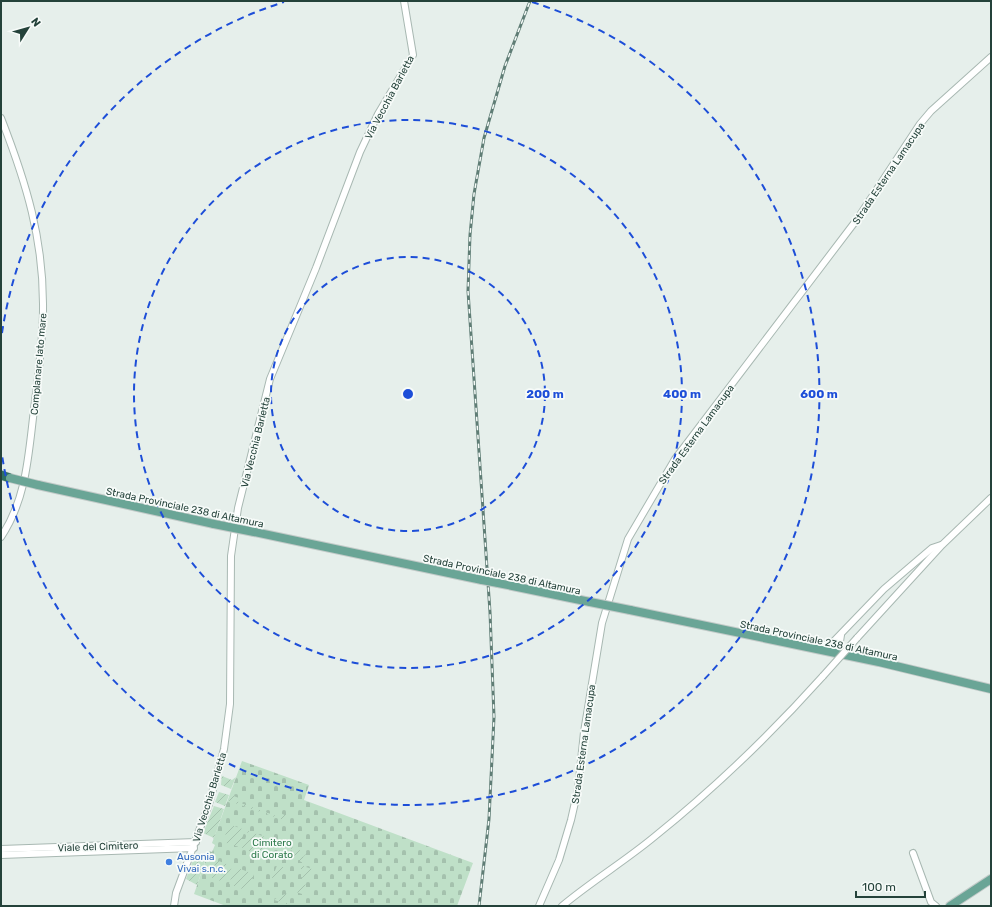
<svg xmlns="http://www.w3.org/2000/svg" width="992" height="907" viewBox="0 0 992 907" font-family="Rubik,sans-serif">
<style>
.cemetery{fill:url(#cemetery-stones)}
.garden{fill:url(#garden-furrows)}
.lines{fill:none;stroke-linecap:round;stroke-linejoin:round}
.minor-casing{stroke:#a8b8b2;stroke-width:8}
.major-casing{stroke:#c2cac8;stroke-width:10}
.highway-casing{stroke:#c2cac8;stroke-width:10}
.minor{stroke:#fff;stroke-width:6}
.major{stroke:#6aa596;stroke-width:8}
.highway{stroke:#2f6f62;stroke-width:9}
.rail-casing{stroke:#5f7d75;stroke-width:3}
.rail{stroke:#f7fbf9;stroke-width:1.5;stroke-dasharray:4.5;stroke-linecap:butt}
.minor-bridge-casing{stroke:#a8b8b2;stroke-width:8;stroke-linecap:butt}
.major-bridge-casing{stroke:#c2cac8;stroke-width:10;stroke-linecap:butt}
.minor-bridge{stroke:#fff;stroke-width:6}
.major-bridge{stroke:#6aa596;stroke-width:8}
.ring{fill:none;stroke:#1d4ed8;stroke-width:2;stroke-dasharray:7 5}
.shop-dot{fill:#3f7fe0;stroke:#f7fbf9;stroke-width:1.5}
.labels{text-anchor:middle;stroke-width:3.5;stroke-linejoin:round;paint-order:stroke}
.street-label{font-size:10px;fill:#24423a;stroke:#f7fbf9}
.park-label{font-size:10px;fill:#2d7a4b;stroke:#f7fbf9}
.shop-label{font-size:10px;fill:#366cbe;stroke:#f7fbf9;text-anchor:start}
.centre{fill:#1d4ed8;stroke:#f7fbf9;stroke-width:2}
.ring-label{font-size:12px;text-anchor:middle;font-weight:bold;fill:#1d4ed8;stroke:#f7fbf9;stroke-width:3.5;stroke-linejoin:round;paint-order:stroke}
</style>
<defs>
<pattern id="cemetery-stones" width="16" height="16" patternUnits="userSpaceOnUse"><rect width="16" height="16" fill="#bfe0c8"/><path d="M2 7V4a2 2 0 0 1 4 0v3zM10 15v-3a2 2 0 0 1 4 0v3z" fill="#a4c1ad"/></pattern>
<pattern id="garden-furrows" width="10" height="10" patternUnits="userSpaceOnUse"><rect width="10" height="10" fill="#bfe0c8"/><path d="M-1 1l2-2M0 10L10 0M9 11l2-2" fill="none" stroke="#a4c1ad"/></pattern>
</defs>
<rect width="100%" height="100%" fill="#e6efeb"/>
<!-- cemetery -->
<path class="cemetery" d="M 242,761 L 309,785 L 304,800 L 473,863 L 457,906 L 226,906 L 194,894 L 209,851 L 212,852 L 215,845 L 212,843 Z"/>
<!-- garden -->
<g class="garden">
<path d="M 222,773 L 222,776 L 232,780 L 236,777 L 231,789 L 221,785 Z"/>
<path d="M 219,792 L 229,795 L 225,806 L 215,802 Z"/>
<path d="M 231,795 L 239,798 L 238,802 L 279,817 L 280,813 L 287,816 L 286,821 L 229,801 Z"/>
<path d="M 214,806 L 224,809 L 214,838 L 203,833 Z"/>
<path d="M 229,824 L 245,830 L 239,847 L 223,842 Z"/>
<path d="M 248,831 L 268,838 L 261,856 L 242,848 Z"/>
<path d="M 291,847 L 307,853 L 303,857 L 304,863 C 298,862 291,853 291,847 Z"/>
<path d="M 198,853 L 207,856 L 197,885 L 186,879 L 195,855 Z"/>
<path d="M 216,860 L 232,866 L 226,883 L 210,877 Z"/>
<path d="M 278,863 L 283,867 L 283,874 L 279,878 L 272,878 Z"/>
<path d="M 303,866 L 312,869 L 307,880 L 301,877 L 301,867 Z"/>
<path d="M 235,867 L 254,874 L 248,891 L 229,884 Z"/>
<path d="M 300,881 L 306,883 L 302,894 L 293,891 Z"/>
<path d="M 289,893 L 292,894 L 287,900 L 287,904 L 274,900 L 279,896 Z"/>
</g>
<g class="lines">
<!-- minor casing -->
<g class="minor-casing">
<g id="minor">
<path d="M 1,118 C 26,182 44,240 43,310 C 43,346 37,382 33,418 C 28,461 25,501 1,537"/>
<path d="M 841,635 L 839,648 L 843,651 L 849,652"/>
<path d="M 857,638 L 942,545 L 991,498"/>
<path d="M 816,647 L 832,643 L 884,589 L 932,548 L 941,545"/>
<path d="M 1,849 L 196,842"/>
<path d="M 913,853 L 931,902 L 936,906"/>
<path d="M 1,855 L 194,848"/>
<path d="M 174,906 L 176,893 L 209,804 L 224,749 L 230,704 L 231,556 L 238,508 L 270,379 L 316,268 L 360,152 L 378,114 L 413,55 L 404,1"/>
<path d="M 539,906 L 559,860 L 571,820 L 578,789 L 584,732 L 602,623 L 628,539 L 675,459 L 858,218 L 920,124 L 931,111 L 991,57"/>
<path d="M 562,906 C 592,881 625,861 654,837 C 715,788 771,734 823,676"/>
</g>
</g>
<!-- major casing -->
<g class="major-casing">
<g id="major">
<path d="M 38,485 L 214,524"/>
<path d="M 254,532 L 482,580"/>
<path d="M 498,583 L 590,602"/>
<path d="M 630,610 L 879,662 L 991,689"/>
<path d="M 950,906 L 991,879"/>
</g>
</g>
<!-- highway casing -->
<g class="highway-casing">
<path id="highway" d="M 1,475 L 10,478"/>
</g>
<!-- minor -->
<use href="#minor" class="minor"/>
<!-- major -->
<use href="#major" class="major"/>
<!-- highway -->
<use href="#highway" class="highway"/>
<!-- rail casing -->
<g class="rail-casing">
<path id="rail" d="M 479,906 L 489,819 L 494,717 L 490,612 L 468,291 L 470,235 L 474,194 L 484,138 L 505,66 L 530,1"/>
</g>
<!-- rail -->
<use href="#rail" class="rail"/>
<!-- minor-bridge casing -->
<g class="minor-bridge-casing">
<path id="minor-bridge" d="M 823,676 L 857,638"/>
</g>
<!-- major-bridge casing -->
<g class="major-bridge-casing">
<g id="major-bridge">
<path d="M 10,478 L 38,485"/>
<path d="M 214,524 L 254,532"/>
<path d="M 482,580 L 498,583"/>
<path d="M 590,602 L 630,610"/>
</g>
</g>
<!-- minor-bridge -->
<use href="#minor-bridge" class="minor-bridge"/>
<!-- major-bridge -->
<use href="#major-bridge" class="major-bridge"/>
</g>
<!-- distance rings -->
<g class="ring">
<circle cx="408" cy="394" r="137"/>
<circle cx="408" cy="394" r="274"/>
<path d="M2 333A411 411 0 0 1 284 2M532 2A411 411 0 1 1 2 455"/>
</g>
<!-- markers -->
<circle class="shop-dot" cx="169" cy="862" r="4"/>
<g class="labels">
<!-- street labels -->
<g class="street-label">
<text transform="translate(389 97) rotate(-62)" y="4">Via Vecchia Barletta</text>
<text transform="translate(888 173) rotate(-56)" y="4">Strada Esterna Lamacupa</text>
<text transform="translate(38 364) rotate(-85)" y="4">Complanare lato mare</text>
<text transform="translate(696 434) rotate(-54)" y="4">Strada Esterna Lamacupa</text>
<text transform="translate(255 442) rotate(-76)" y="4">Via Vecchia Barletta</text>
<text transform="translate(185 507) rotate(12)" y="4">Strada Provinciale 238 di Altamura</text>
<text transform="translate(502 574) rotate(12)" y="4">Strada Provinciale 238 di Altamura</text>
<text transform="translate(819 640) rotate(12)" y="4">Strada Provinciale 238 di Altamura</text>
<text transform="translate(583 744) rotate(-82)" y="4">Strada Esterna Lamacupa</text>
<text transform="translate(209 797) rotate(-73)" y="4">Via Vecchia Barletta</text>
<text transform="translate(98 846) rotate(-2)" y="4">Viale del Cimitero</text>
</g>
<!-- park labels -->
<g class="park-label">
<text x="272" y="846">Cimitero<tspan x="272" dy="12">di Corato</tspan></text>
</g>
<!-- shop labels -->
<g class="shop-label">
<text x="177" y="860">Ausonia<tspan x="177" dy="12">Vivai s.n.c.</tspan></text>
</g>
</g>
<circle cx="408" cy="394" r="6" class="centre"/>
<g class="ring-label">
<text x="545" y="398">200 m</text>
<text x="682" y="398">400 m</text>
<text x="819" y="398">600 m</text>
</g>
<!-- border -->
<rect width="992" height="907" fill="none" stroke="#24423a" stroke-width="4"/>
<!-- north arrow -->
<g transform="translate(28 28) rotate(53)" stroke="#f7fbf9" stroke-width="3" paint-order="stroke">
<path d="M0-3L7 15L0 10L-7 15Z" fill="#24423a"/>
<text y="-6" font-size="11" font-weight="bold" text-anchor="middle" fill="#24423a">N</text>
</g>
<!-- scale -->
<path d="M856 891v6h69v-6" fill="none" stroke="#24423a" stroke-width="2"/>
<text x="862" y="891" font-size="12" fill="#24423a" stroke="#f7fbf9" stroke-width="3" paint-order="stroke">100 m</text>
</svg>
